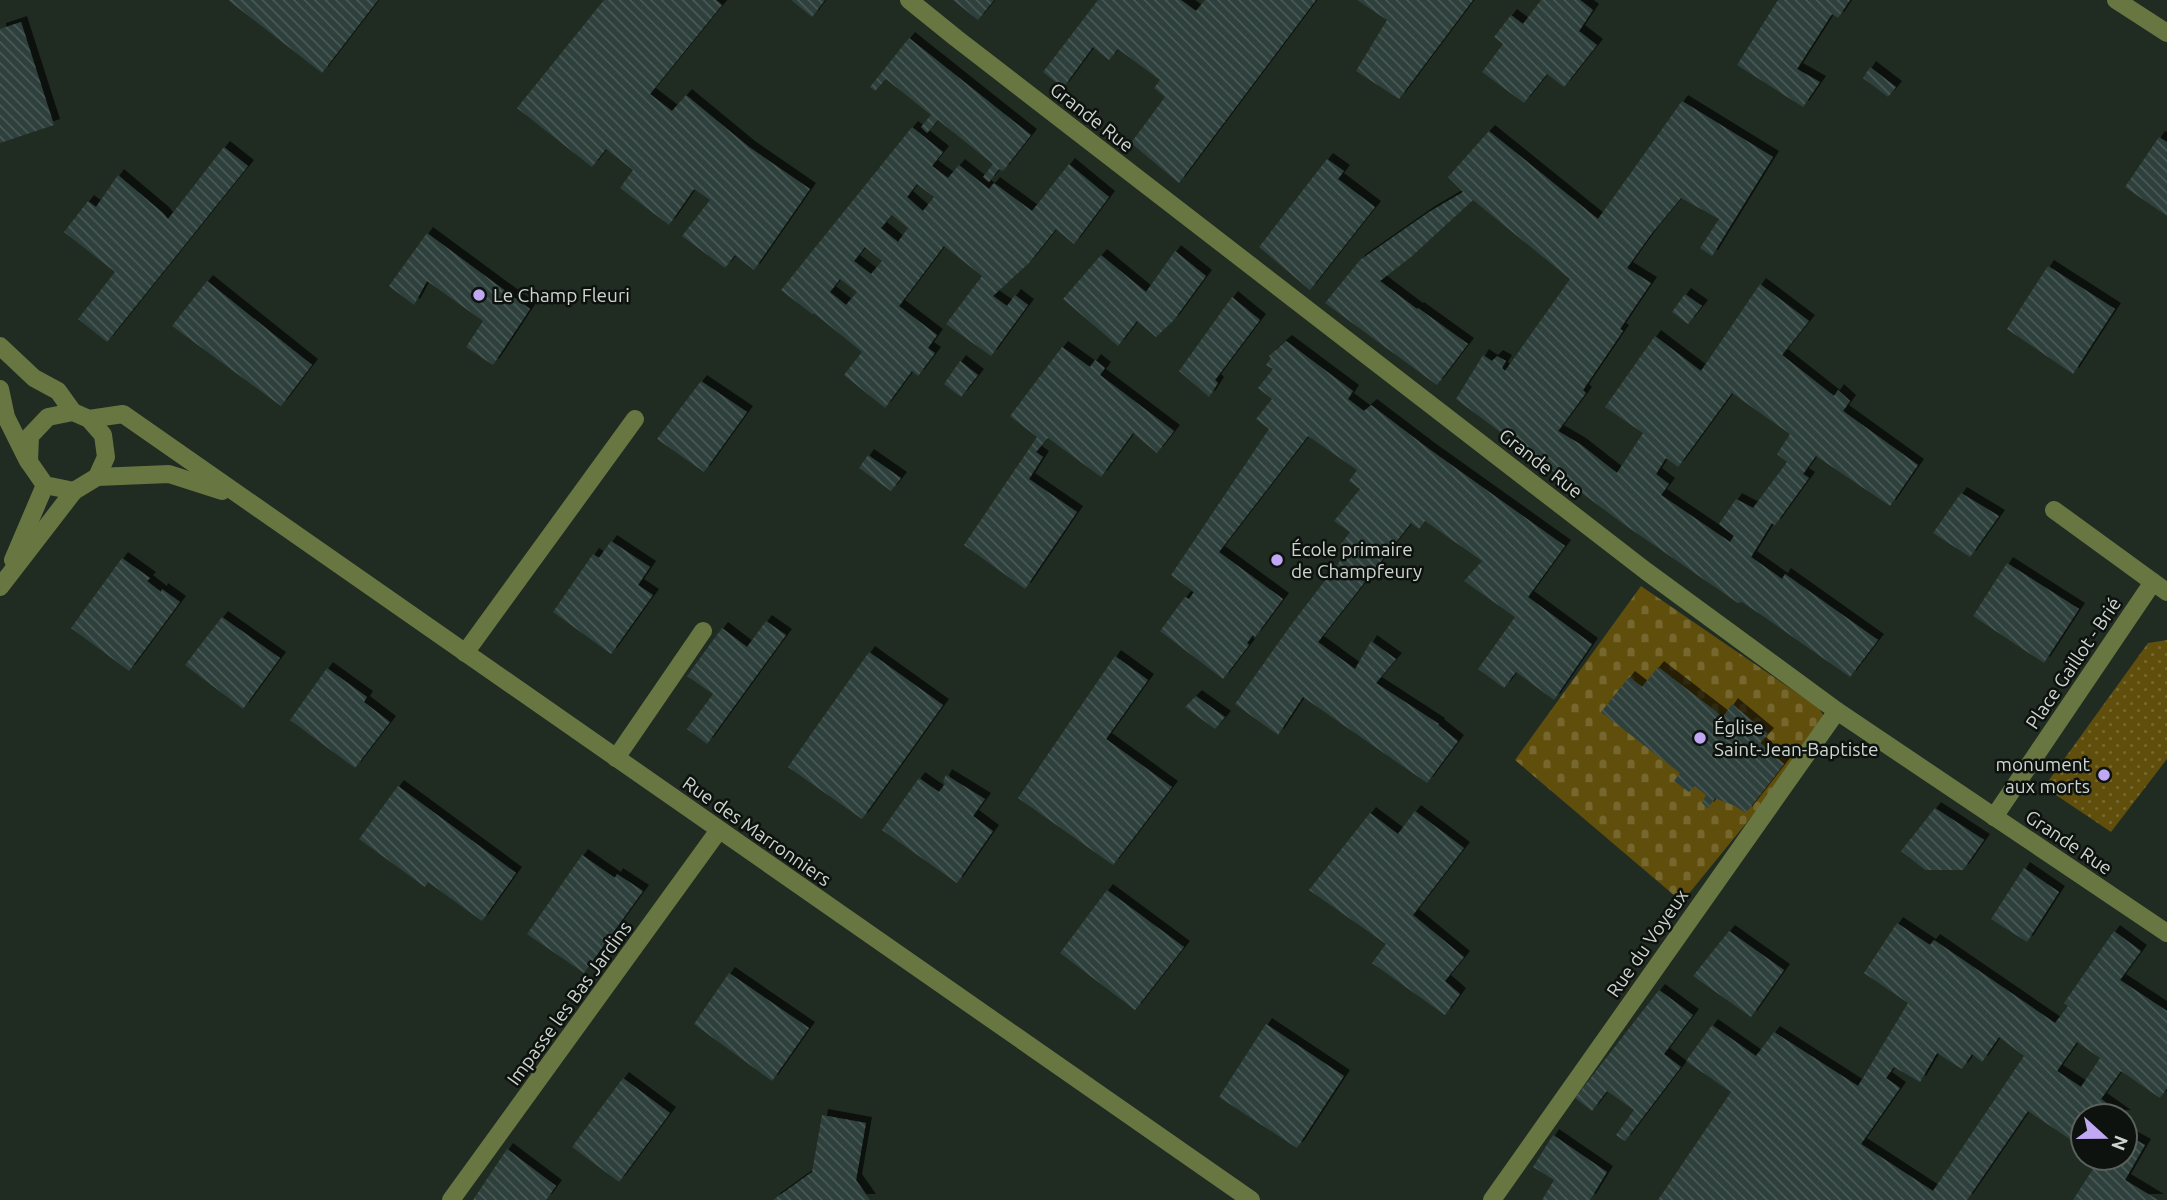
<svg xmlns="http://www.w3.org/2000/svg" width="2167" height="1200" viewBox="0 0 2167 1200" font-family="Ubuntu,sans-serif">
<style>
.grass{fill:url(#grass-dots)}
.cemetery{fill:url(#cemetery-stones)}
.building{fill:url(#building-back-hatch);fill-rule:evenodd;filter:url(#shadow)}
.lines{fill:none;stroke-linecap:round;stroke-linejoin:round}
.minor{stroke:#687642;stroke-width:18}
.poi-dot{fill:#c0a8f3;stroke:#0d120e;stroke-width:2.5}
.labels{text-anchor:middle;stroke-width:5;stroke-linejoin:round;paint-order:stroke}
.street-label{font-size:19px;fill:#ced5cf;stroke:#0d120e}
.poi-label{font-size:19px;fill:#ced5cf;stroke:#0d120e;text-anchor:start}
</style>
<defs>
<pattern id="grass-dots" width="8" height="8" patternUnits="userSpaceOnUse" patternTransform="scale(1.75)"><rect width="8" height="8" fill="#604e0c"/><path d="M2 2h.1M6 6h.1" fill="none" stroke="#76672e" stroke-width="1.8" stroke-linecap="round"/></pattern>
<pattern id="cemetery-stones" width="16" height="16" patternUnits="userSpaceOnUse" patternTransform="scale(1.75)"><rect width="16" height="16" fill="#604e0c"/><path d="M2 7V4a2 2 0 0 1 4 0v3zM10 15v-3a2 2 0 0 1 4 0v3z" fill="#76672e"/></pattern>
<pattern id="building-back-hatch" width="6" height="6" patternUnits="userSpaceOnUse" patternTransform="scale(1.75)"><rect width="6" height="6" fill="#2e3f3b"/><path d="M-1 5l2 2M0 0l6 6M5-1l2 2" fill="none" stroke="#4b5a56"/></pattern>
<filter id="shadow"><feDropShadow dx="6" dy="-6" stdDeviation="0" flood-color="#0009"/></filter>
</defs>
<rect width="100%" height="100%" fill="#202b22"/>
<!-- grass -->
<path class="grass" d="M 2167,640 L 2167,759 L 2111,832 L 2044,787 L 2148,643 Z"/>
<!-- cemetery -->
<path class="cemetery" d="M 1641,586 L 1819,708 L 1828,723 L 1682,902 L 1515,760 Z"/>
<!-- building -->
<g class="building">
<path d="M 228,0 L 378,0 L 322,73 Z"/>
<path d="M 604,0 L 716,0 L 722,5 L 650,94 L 672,111 L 686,95 L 749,147 L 810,189 L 754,270 L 735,255 L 725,268 L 682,236 L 710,200 L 694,189 L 669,225 L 620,188 L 633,170 L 606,149 L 592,167 L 517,108 Z"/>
<path d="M 791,0 L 825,0 L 812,17 Z"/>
<path d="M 953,0 L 994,0 L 978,20 Z"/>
<path d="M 1098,0 L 1181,0 L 1196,11 L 1205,0 L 1316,0 L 1179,183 L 1131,143 L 1165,97 L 1154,88 L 1160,80 L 1118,49 L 1109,60 L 1093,47 L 1063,88 L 1043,72 Z"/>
<path d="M 1357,0 L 1473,0 L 1399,99 L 1356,71 L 1387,20 Z"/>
<path d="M 1541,0 L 1580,0 L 1593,10 L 1579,31 L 1597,45 L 1564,87 L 1547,74 L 1524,103 L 1482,72 L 1503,44 L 1494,37 L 1511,15 L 1523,24 Z"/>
<path d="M 1778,0 L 1850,0 L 1838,18 L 1832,14 L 1797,69 L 1820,82 L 1803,107 L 1737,65 Z"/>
<path d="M 21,22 L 54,125 L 0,143 L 0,29 Z"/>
<path d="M 909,38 L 1031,135 L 1003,171 L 999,169 L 989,182 L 983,177 L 993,164 L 938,120 L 927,133 L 921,127 L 931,115 L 886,79 L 875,91 L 870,87 Z"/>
<path d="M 1870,67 L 1896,87 L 1888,97 L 1863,78 Z"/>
<path d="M 1682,101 L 1773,157 L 1712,256 L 1700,248 L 1719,219 L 1681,198 L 1652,233 L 1627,268 L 1651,283 L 1620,329 L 1623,331 L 1583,390 L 1586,393 L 1558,431 L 1580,444 L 1617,473 L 1643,433 L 1605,407 L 1655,336 L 1701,371 L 1760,284 L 1809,321 L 1782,355 L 1834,396 L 1838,390 L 1850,401 L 1843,411 L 1918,465 L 1890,506 L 1816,456 L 1803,474 L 1809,478 L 1775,525 L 1772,523 L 1751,557 L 1782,579 L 1785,574 L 1878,640 L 1850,677 L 1760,614 L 1742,602 L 1738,603 L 1622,523 L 1456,399 L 1483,355 L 1492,361 L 1497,356 L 1506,361 L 1502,368 L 1505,371 L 1570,279 L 1473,200 L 1411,257 L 1380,281 L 1417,309 L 1418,308 L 1468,344 L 1437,385 L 1325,303 L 1360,260 L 1429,212 L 1463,192 L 1448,177 L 1489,131 L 1598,219 ZM 1732,393 L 1790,434 L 1777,454 L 1787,462 L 1753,508 L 1736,499 L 1719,524 L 1734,536 L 1730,542 L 1661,495 L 1669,484 L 1656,474 L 1666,458 L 1678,467 Z"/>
<path d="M 912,127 L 943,152 L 932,166 L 948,178 L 959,165 L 989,189 L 994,183 L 1032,211 L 1069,164 L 1109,197 L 1074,244 L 1056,229 L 1029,263 L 993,296 L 1007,306 L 1015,295 L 1028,305 L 991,356 L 946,324 L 982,276 L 944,246 L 899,306 L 937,335 L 928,348 L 935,353 L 918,376 L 912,371 L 885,408 L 844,375 L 862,352 L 815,314 L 812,314 L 781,290 ZM 917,184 L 934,197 L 923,211 L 907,197 ZM 892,215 L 908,228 L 898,242 L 881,228 ZM 865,247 L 882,261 L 871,274 L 854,261 ZM 840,279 L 857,292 L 846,305 L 830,292 Z"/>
<path d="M 2159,137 L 2167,142 L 2167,216 L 2125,187 Z"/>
<path d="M 224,147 L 248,166 L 107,342 L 78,319 L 115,272 L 64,232 L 88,201 L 96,207 L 118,175 L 163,213 L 168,219 Z"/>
<path d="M 1327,159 L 1344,171 L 1338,179 L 1375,207 L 1310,290 L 1259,247 Z"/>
<path d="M 427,233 L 530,309 L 493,365 L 466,347 L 483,321 L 427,281 L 414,305 L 389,286 Z"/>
<path d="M 1175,251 L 1206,276 L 1174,320 L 1156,337 L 1137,321 L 1118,346 L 1063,299 L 1101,255 L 1146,292 Z"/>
<path d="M 2048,266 L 2115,309 L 2073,374 L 2007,329 Z"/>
<path d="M 207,281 L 312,365 L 281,406 L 172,326 Z"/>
<path d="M 1685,294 L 1702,306 L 1688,324 L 1672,312 Z"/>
<path d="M 1232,297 L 1260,320 L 1215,380 L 1218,383 L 1209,397 L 1179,371 Z"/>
<path d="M 1286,341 L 1353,391 L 1348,399 L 1364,411 L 1371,405 L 1429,449 L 1565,546 L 1528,597 L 1592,644 L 1554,700 L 1516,672 L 1504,688 L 1478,669 L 1515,617 L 1464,581 L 1482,561 L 1425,521 L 1419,529 L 1411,523 L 1318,642 L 1355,669 L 1371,641 L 1396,659 L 1376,683 L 1439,724 L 1438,725 L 1458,741 L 1427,783 L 1303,697 L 1278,735 L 1235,704 L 1291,625 L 1346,553 L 1339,547 L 1350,532 L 1334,521 L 1360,489 L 1349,481 L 1357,470 L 1308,436 L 1219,552 L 1283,599 L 1255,637 L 1253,635 L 1247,643 L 1249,645 L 1223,679 L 1160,631 L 1185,597 L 1189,599 L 1194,592 L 1171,575 L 1269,429 L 1256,419 L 1272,399 L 1258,388 L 1273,369 L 1266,365 L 1271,358 L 1269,356 Z"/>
<path d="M 1062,347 L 1090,367 L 1095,360 L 1105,368 L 1100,375 L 1174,431 L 1157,453 L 1133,433 L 1101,477 L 1048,438 L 1036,452 L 1043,457 L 1029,479 L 1077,512 L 1025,589 L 964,545 L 1037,437 L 1010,416 Z"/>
<path d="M 960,361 L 978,375 L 961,397 L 944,384 Z"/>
<path d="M 701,381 L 747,412 L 704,472 L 657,439 Z"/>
<path d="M 868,455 L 901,478 L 891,491 L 859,468 Z"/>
<path d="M 1961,493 L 1999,516 L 1970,557 L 1933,533 Z"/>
<path d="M 611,541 L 650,567 L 638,585 L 653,595 L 611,654 L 553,612 L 593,554 L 599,558 Z"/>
<path d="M 122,558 L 150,578 L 147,581 L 161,592 L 162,589 L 180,602 L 129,671 L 71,628 Z"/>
<path d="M 2007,563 L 2079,609 L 2044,663 L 1973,616 Z"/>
<path d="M 222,617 L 280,658 L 243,709 L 185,665 Z"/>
<path d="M 766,621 L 786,635 L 707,744 L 687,729 L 713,694 L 687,676 L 722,628 L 747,647 Z"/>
<path d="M 869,652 L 943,705 L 862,819 L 788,767 Z"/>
<path d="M 1115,656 L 1148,680 L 1106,739 L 1172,787 L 1113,865 L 1018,798 Z"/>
<path d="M 1658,667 L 1723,717 L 1732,704 L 1768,734 L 1760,743 L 1784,764 L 1746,813 L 1735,806 L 1715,798 L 1708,808 L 1702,803 L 1706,795 L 1695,786 L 1689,792 L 1674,781 L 1680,773 L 1601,712 L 1629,677 L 1642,687 Z"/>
<path d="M 327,668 L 367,697 L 364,702 L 390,722 L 355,768 L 290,720 Z"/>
<path d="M 1196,696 L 1225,717 L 1215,729 L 1185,707 Z"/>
<path d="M 946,775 L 985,799 L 973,816 L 993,831 L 957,883 L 882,830 L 919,778 L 939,792 L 945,784 L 943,781 Z"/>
<path d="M 398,786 L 516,873 L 482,921 L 428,882 L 425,887 L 359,839 Z"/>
<path d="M 1935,808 L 1984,840 L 1963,870 L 1925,870 L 1901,851 Z"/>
<path d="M 1415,811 L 1464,848 L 1413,915 L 1464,957 L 1445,981 L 1460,994 L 1445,1015 L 1372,963 L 1386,944 L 1309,890 L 1370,813 L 1398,834 Z"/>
<path d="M 582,855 L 615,878 L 617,874 L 643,891 L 584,973 L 527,934 Z"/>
<path d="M 2024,868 L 2059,892 L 2027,942 L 1991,919 Z"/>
<path d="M 1107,890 L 1184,947 L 1135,1010 L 1060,953 Z"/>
<path d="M 1897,923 L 1930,945 L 1934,940 L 2055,1023 L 2068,1006 L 2064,1003 L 2114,931 L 2141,951 L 2120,980 L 2167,1011 L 2167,1088 L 2160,1098 L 2121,1071 L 2101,1099 L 2125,1116 L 2083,1116 L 2083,1148 L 2028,1111 L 1967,1200 L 1658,1200 L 1731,1092 L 1686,1061 L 1712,1025 L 1756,1056 L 1774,1032 L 1858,1086 L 1908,1003 L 1864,973 ZM 1999,1037 L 2024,1056 L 1933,1191 L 1861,1144 L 1900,1088 L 1886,1078 L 1894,1067 L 1920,1082 L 1937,1053 L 1962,1069 L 1972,1054 L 1982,1062 ZM 2077,1042 L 2100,1058 L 2081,1087 L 2057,1071 Z"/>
<path d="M 1729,931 L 1784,970 L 1751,1017 L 1693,976 Z"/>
<path d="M 729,973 L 809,1028 L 772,1081 L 694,1024 Z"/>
<path d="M 1659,990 L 1693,1015 L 1664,1054 L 1681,1067 L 1625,1141 L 1616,1135 L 1634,1110 L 1607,1091 L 1592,1111 L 1575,1098 Z"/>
<path d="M 1266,1024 L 1344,1076 L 1297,1148 L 1219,1097 Z"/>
<path d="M 623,1078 L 670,1113 L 619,1182 L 572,1147 Z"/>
<path d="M 822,1115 L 866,1123 L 856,1180 L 870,1200 L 773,1200 L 812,1172 Z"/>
<path d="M 2125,1134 L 2145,1145 L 2125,1180 L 2158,1200 L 2073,1200 L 2100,1158 L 2125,1158 Z"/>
<path d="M 1553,1135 L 1607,1172 L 1590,1200 L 1542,1200 L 1554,1180 L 1533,1167 Z"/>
<path d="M 507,1149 L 556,1186 L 546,1200 L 473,1200 Z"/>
</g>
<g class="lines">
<!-- minor -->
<g class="minor">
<path d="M 909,0 L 956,38 L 1646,571 L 1837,711 L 2167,933"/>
<path d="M 2116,0 L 2167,33"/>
<path d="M 0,346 L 34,378 L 58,391 L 73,412"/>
<path d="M 0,389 L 6,417 L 28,461"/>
<path d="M 89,419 L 103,435 L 106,457 L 97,477 L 74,491 L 45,485 L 29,462 L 30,436 L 48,417 L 73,412 L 89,419 L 123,414 L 1251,1200"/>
<path d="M 97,477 L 169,474 L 222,491"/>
<path d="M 2054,510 L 2153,582"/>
<path d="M 13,560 L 45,485"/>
<path d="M 0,587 L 74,491"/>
<path d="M 465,653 L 635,419"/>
<path d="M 616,758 L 703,631"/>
<path d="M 1994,817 L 2153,582 L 2167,592"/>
<path d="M 451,1200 L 719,830"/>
<path d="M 1492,1200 L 1837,711"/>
</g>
</g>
<!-- markers -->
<g class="poi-dot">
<circle cx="479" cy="295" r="7"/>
<circle cx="1277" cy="560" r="7"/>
<circle cx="1700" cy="738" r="7"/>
<circle cx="2104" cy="775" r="7"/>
</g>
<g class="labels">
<!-- street labels -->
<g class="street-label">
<text transform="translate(1092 117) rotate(38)" y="7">Grande Rue</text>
<text transform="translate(1541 463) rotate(38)" y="7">Grande Rue</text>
<text transform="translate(2073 663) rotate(-56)" y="7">Place Gaillot - Brié</text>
<text transform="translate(757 831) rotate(35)" y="7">Rue des Marronniers</text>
<text transform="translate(2069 842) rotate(34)" y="7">Grande Rue</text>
<text transform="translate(1647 943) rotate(-55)" y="7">Rue du Voyeux</text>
<text transform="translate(569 1003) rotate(-54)" y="7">Impasse les Bas Jardins</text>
</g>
<!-- poi labels -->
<g class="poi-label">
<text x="493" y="302">Le Champ Fleuri</text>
<text x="1291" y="556">École primaire<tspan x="1291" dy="22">de Champfeury</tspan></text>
<text x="1714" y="734">Église<tspan x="1714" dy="22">Saint-Jean-Baptiste</tspan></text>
<text x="2090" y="771" text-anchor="end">monument<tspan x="2090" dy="22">aux morts</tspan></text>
</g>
</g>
<!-- north arrow -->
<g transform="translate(2104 1137) rotate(111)"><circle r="33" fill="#0d120e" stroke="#5a605b" stroke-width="2"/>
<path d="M0-5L12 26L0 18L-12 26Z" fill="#c0a8f3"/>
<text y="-10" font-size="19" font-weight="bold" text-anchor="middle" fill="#ced5cf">N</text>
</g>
</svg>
